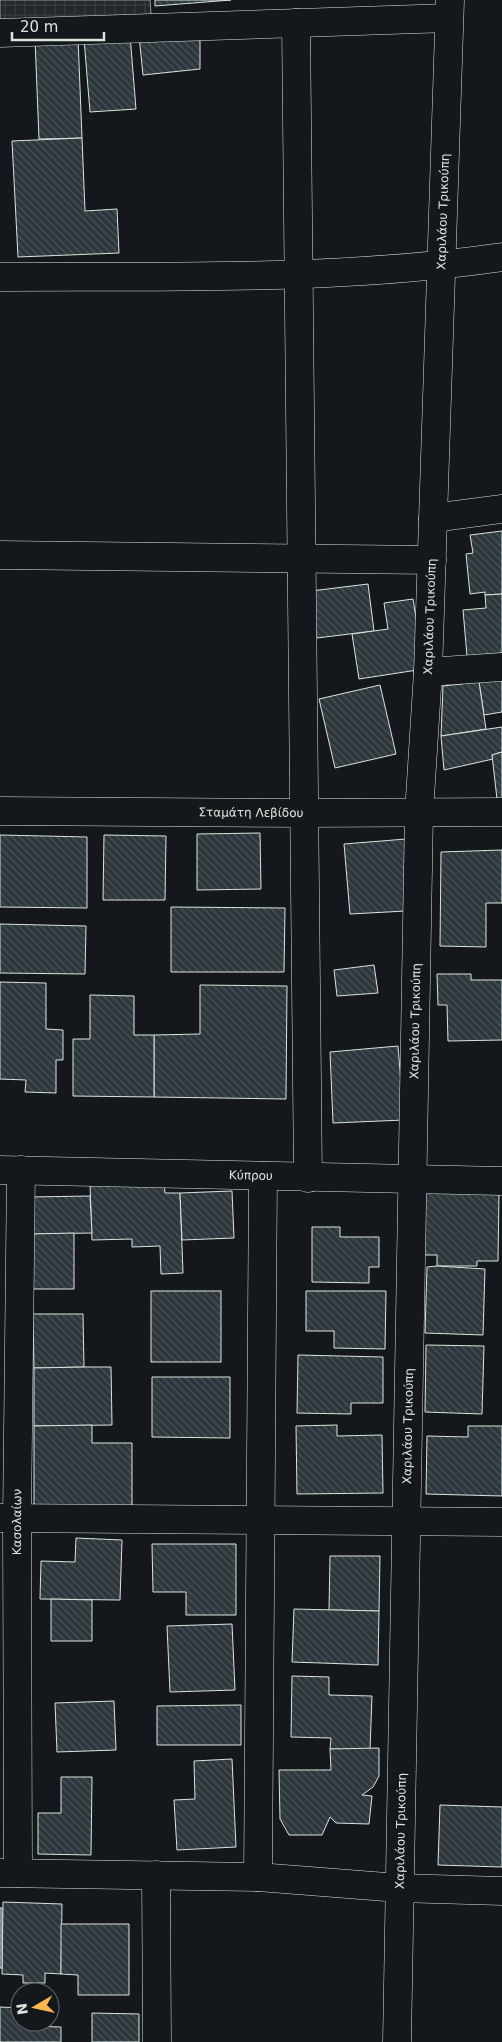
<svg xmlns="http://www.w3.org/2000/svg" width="502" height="2042" viewBox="0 0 502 2042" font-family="'DejaVu Sans',sans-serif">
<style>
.plaza{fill:url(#plaza-grid);stroke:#939e99}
.building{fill:url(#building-back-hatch);stroke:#d8e6dc}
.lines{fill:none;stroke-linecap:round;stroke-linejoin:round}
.street-casing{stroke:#d8e6dc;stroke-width:29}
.secondary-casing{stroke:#d8e6dc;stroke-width:29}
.street{stroke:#14181c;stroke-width:28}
.secondary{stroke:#14181c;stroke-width:28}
.labels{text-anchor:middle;stroke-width:4;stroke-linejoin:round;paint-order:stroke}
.street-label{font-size:12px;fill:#d8e6dc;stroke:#14181c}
</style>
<defs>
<pattern id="plaza-grid" width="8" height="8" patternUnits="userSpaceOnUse" patternTransform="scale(1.25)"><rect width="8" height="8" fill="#24282b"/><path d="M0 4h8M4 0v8" fill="none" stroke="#393d3f"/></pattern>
<pattern id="building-back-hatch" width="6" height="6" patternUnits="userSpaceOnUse" patternTransform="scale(1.25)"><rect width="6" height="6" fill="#2c363c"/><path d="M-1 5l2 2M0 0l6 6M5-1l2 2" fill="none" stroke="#4a5358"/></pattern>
</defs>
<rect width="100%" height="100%" fill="#14181c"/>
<!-- plaza -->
<path class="plaza" d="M 0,0 L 150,0 L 152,28 L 0,33 Z"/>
<!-- building -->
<g class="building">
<path d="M 155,0 L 231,0 L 155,6 Z"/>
<path d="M 200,31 L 200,69 L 143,75 L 139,36 Z"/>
<path d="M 130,35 L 136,109 L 90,112 L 84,39 Z"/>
<path d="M 78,38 L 82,138 L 39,139 L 35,39 Z"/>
<path d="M 82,138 L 85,211 L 117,209 L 119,253 L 18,257 L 12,141 Z"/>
<path d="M 502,531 L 502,594 L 485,595 L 485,592 L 470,594 L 466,554 L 473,553 L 470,535 Z"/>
<path d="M 368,584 L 374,631 L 317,638 L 311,591 Z"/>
<path d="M 502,594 L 502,653 L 467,656 L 463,610 L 486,608 L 485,595 Z"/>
<path d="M 413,599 L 424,669 L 359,679 L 352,634 L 388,629 L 384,603 Z"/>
<path d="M 502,680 L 502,712 L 484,715 L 479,682 Z"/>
<path d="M 479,682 L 486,729 L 441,736 L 443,686 Z"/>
<path d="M 380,685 L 396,754 L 335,768 L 319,699 Z"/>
<path d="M 502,727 L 502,752 L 492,755 L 493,759 L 444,770 L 441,736 Z"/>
<path d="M 502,752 L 502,799 L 497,799 L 492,755 Z"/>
<path d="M 260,833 L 261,889 L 197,890 L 197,834 Z"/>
<path d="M 0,835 L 87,837 L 87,908 L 0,907 Z"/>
<path d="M 104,835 L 166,836 L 165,900 L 103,900 Z"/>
<path d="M 406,839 L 406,911 L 350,914 L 344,844 Z"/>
<path d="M 502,850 L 502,903 L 486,903 L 486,947 L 440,946 L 441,852 Z"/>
<path d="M 171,907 L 285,908 L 284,972 L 171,972 Z"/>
<path d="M 0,924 L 86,926 L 85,974 L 0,973 Z"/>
<path d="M 374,965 L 378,993 L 337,996 L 334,970 Z"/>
<path d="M 437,974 L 471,974 L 471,980 L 502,980 L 502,1040 L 448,1041 L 447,1005 L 438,1005 Z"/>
<path d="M 0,982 L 46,983 L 46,1029 L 63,1030 L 63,1060 L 56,1060 L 56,1093 L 25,1092 L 26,1080 L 0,1079 Z"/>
<path d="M 200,985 L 287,986 L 286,1099 L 154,1097 L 154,1035 L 200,1034 Z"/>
<path d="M 90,995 L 134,996 L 134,1035 L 154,1035 L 154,1097 L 73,1096 L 73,1039 L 90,1039 Z"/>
<path d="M 398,1046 L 404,1120 L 333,1123 L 330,1052 Z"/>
<path d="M 164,1182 L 165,1193 L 180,1193 L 183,1273 L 161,1274 L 160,1246 L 132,1247 L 132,1239 L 92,1240 L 90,1184 Z"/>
<path d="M 232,1191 L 234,1238 L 182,1240 L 180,1193 Z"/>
<path d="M 425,1192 L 499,1192 L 498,1261 L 477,1261 L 477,1266 L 437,1266 L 437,1255 L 424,1255 Z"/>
<path d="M 90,1196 L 92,1233 L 31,1234 L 30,1197 Z"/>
<path d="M 312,1227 L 340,1227 L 340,1237 L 379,1237 L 379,1267 L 369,1267 L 369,1283 L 312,1282 Z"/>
<path d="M 74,1233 L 74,1289 L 32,1289 L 31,1234 Z"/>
<path d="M 437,1266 L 485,1269 L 483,1335 L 425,1333 L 427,1267 Z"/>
<rect x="151" y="1291" width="70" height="71"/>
<path d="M 306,1291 L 386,1291 L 385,1349 L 334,1348 L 334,1331 L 306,1331 Z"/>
<path d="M 33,1314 L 83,1314 L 84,1367 L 34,1368 Z"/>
<path d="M 426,1345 L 484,1346 L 482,1414 L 425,1412 Z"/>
<path d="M 298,1355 L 383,1357 L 383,1403 L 351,1403 L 351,1414 L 297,1413 Z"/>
<path d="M 84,1367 L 111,1367 L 112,1425 L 34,1426 L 34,1368 Z"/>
<path d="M 152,1377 L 230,1377 L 230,1438 L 152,1437 Z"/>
<path d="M 92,1425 L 92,1443 L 132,1443 L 132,1506 L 34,1505 L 34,1426 Z"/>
<path d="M 337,1425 L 337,1436 L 382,1435 L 383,1493 L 297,1494 L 296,1426 Z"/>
<path d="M 468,1426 L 502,1426 L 502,1496 L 426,1494 L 427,1436 L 468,1437 Z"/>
<path d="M 76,1538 L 122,1540 L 120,1600 L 40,1599 L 41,1561 L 75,1562 Z"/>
<path d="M 152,1544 L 236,1544 L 236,1615 L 186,1615 L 186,1592 L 153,1592 Z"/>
<path d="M 330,1556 L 380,1556 L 379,1611 L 329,1610 Z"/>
<path d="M 51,1599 L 92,1600 L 92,1641 L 51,1641 Z"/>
<path d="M 294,1609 L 379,1611 L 378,1665 L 292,1662 Z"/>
<path d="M 232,1624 L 235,1690 L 170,1692 L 167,1626 Z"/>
<path d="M 292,1676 L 329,1677 L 329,1695 L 372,1696 L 370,1750 L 330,1749 L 331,1738 L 291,1737 Z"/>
<path d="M 114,1701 L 116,1750 L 57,1752 L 55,1703 Z"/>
<path d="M 241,1705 L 241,1745 L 157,1745 L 157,1706 Z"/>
<path d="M 379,1748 L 379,1776 L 373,1787 L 362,1795 L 372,1796 L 369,1824 L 336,1823 L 330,1817 L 322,1835 L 289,1835 L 280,1819 L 279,1770 L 331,1770 L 330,1749 Z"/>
<path d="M 232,1759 L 236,1847 L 177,1850 L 174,1800 L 195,1799 L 194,1761 Z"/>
<path d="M 61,1777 L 92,1777 L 91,1855 L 38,1854 L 38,1813 L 61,1813 Z"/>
<path d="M 440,1805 L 502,1807 L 502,1867 L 438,1865 Z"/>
<path d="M 3,1902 L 62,1904 L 61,1974 L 45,1973 L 45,1983 L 23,1983 L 23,1975 L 2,1974 Z"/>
<rect x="0" y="1908" width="2" height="60"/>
<path d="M 61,1924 L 129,1924 L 129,1995 L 78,1995 L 78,1975 L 61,1974 Z"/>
<path d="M 0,2007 L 20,2008 L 20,2022 L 28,2022 L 27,2026 L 61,2027 L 61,2042 L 0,2042 Z"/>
<path d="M 92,2013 L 139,2014 L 139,2042 L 92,2042 Z"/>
</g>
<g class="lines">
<!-- street casing -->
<g class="street-casing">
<g id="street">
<path d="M 296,23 L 308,1178"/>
<path d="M 0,33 L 449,18"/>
<path d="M 0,277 C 167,276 336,281 502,257"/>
<path d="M 433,518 L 502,509"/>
<path d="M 0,555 L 432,560"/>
<path d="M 428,672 L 502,667"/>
<path id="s1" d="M 0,811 L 304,813 L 502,812"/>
<path d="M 0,1518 L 502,1522"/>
<path d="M 0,1873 L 258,1877 L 399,1888 L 502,1891"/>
<path id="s2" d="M 18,1873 L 17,1519 L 21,1170"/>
<path d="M 156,1875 L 157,2042"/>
<path d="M 258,1877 L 263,1176"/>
</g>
</g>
<!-- secondary casing -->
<g class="secondary-casing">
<g id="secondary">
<path id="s3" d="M 0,1170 L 502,1181"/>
<path id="s4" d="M 397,2042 L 419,813 L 428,672 L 450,0"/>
</g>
</g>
<!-- street -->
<use href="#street" class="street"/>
<!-- secondary -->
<use href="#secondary" class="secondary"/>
</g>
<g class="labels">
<!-- street labels -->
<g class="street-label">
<text dy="4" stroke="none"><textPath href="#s4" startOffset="1831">Χαριλάου Τρικούπη</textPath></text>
<text dy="4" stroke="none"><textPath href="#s4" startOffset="1426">Χαριλάου Τρικούπη</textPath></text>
<text dy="4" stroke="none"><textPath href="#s1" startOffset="251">Σταμάτη Λεβίδου</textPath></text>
<text dy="4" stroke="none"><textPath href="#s4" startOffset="1021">Χαριλάου Τρικούπη</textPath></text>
<text dy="4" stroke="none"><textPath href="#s3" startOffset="251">Κύπρου</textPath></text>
<text dy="4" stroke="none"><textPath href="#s4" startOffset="616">Χαριλάου Τρικούπη</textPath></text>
<text dy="4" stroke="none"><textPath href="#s2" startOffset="351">Κασολαίων</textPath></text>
<text dy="4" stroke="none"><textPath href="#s4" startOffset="211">Χαριλάου Τρικούπη</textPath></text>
</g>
</g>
<!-- north arrow -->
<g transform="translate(35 2007) rotate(261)"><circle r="24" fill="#14181c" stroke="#626a69"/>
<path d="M0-4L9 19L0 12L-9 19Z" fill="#ffb74d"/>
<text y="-8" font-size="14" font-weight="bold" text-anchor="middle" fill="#d8e6dc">N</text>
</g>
<!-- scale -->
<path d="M12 32v8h92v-8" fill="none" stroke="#d8e6dc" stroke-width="2.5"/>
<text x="20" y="32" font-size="15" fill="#d8e6dc" stroke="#14181c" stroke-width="4" paint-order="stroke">20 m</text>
</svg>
